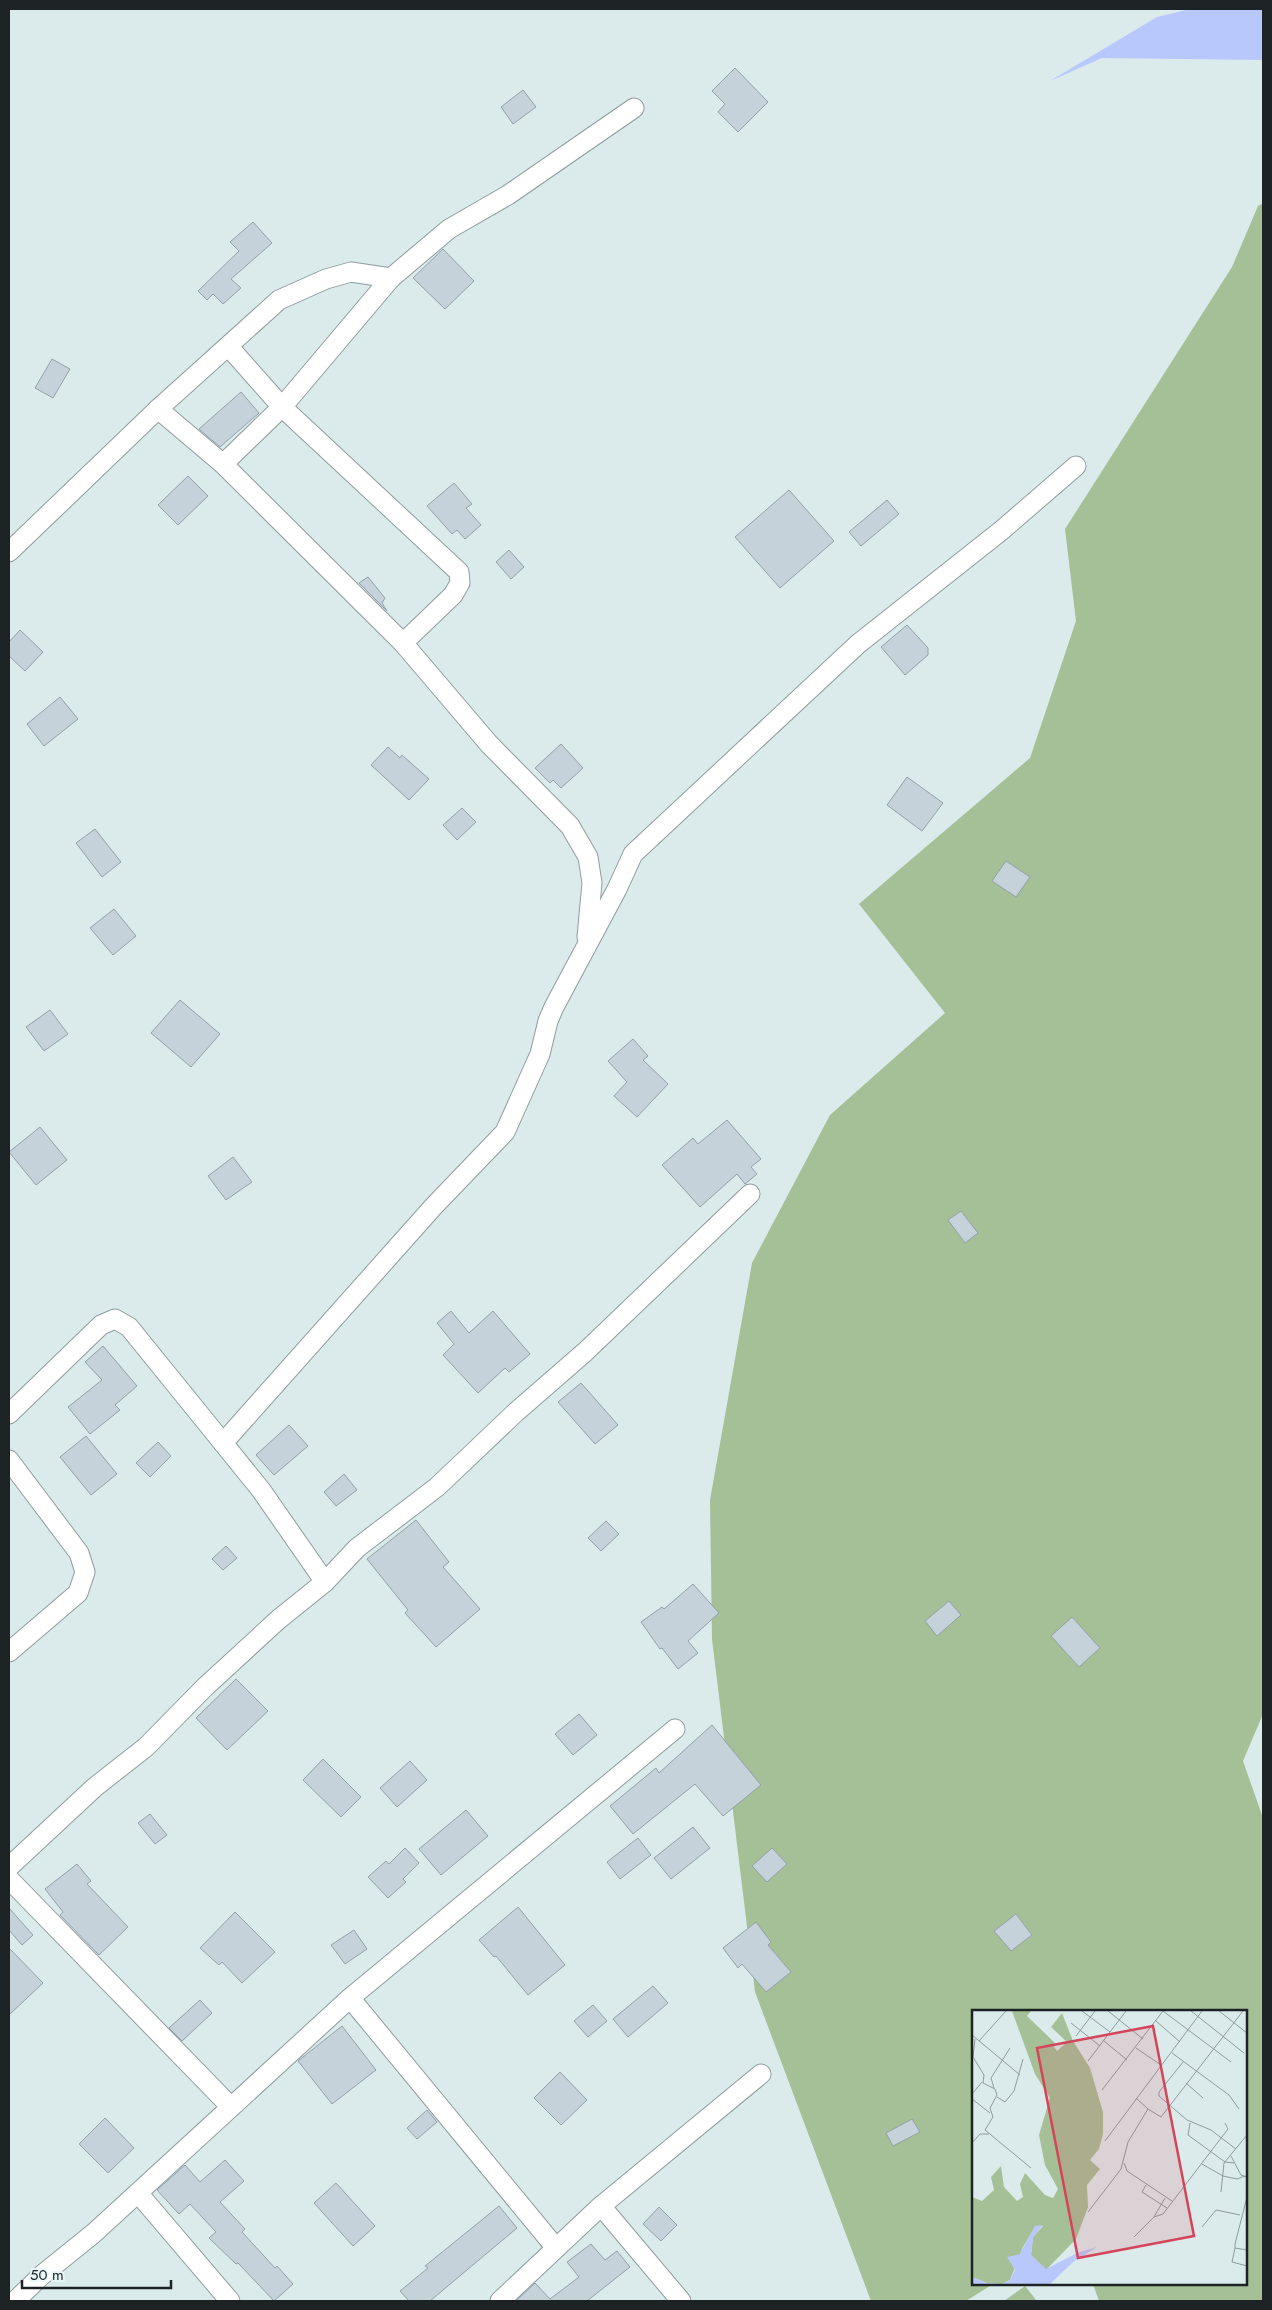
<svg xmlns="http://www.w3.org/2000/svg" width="1272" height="2310" viewBox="0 0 1272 2310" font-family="Jost,sans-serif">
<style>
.green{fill:#a5c096}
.water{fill:#b8c7fc}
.building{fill:#c6d2da;stroke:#949fa7}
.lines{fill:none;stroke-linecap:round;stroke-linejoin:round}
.street-casing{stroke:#8d9c9e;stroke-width:21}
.street{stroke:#fff;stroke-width:19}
.inset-road{fill:none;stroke:#8f9b9c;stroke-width:1}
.view{fill:#d54559;fill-opacity:0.15;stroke:#d54559;stroke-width:2.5}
.inset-edge{fill:none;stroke:#1d2324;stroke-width:2.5}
</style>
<rect width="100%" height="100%" fill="#dbebec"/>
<!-- green -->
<g class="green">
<path d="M 1263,203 L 1263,1714 L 1243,1761 L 1263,1818 L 1263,2301 L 1099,2301 L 1093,2284 L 1246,2284 L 1246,2011 L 973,2011 L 973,2284 L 993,2284 L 966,2301 L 871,2301 L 755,1992 L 712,1639 L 710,1500 L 752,1263 L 830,1115 L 945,1013 L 859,904 L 1030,758 L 1076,621 L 1065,529 L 1232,267 L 1258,206 Z"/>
<path d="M 1025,2286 L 1037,2301 L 1004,2301 Z"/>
</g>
<!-- water -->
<path class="water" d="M 1190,9 L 1263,9 L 1263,60 L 1102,58 L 1050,81 L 1157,17 Z"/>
<!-- building -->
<g class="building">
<path d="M 735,68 L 768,102 L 738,132 L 718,112 L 725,104 L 712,91 Z"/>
<path d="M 523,90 L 536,107 L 513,124 L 501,107 Z"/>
<path d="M 253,222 L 272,243 L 231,279 L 241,288 L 223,304 L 213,294 L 207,300 L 198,291 L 239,251 L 230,242 Z"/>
<path d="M 443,249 L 474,281 L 445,309 L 413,278 Z"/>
<path d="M 52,359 L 70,369 L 53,398 L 35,388 Z"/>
<path d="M 241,392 L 259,413 L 220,447 L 199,429 Z"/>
<path d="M 188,476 L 208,496 L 178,525 L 158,505 Z"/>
<path d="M 454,483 L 472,504 L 466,508 L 481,525 L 465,539 L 457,530 L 452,534 L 427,506 Z"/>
<path d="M 789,490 L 834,541 L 780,588 L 735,537 Z"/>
<path d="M 887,500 L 899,514 L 861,546 L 849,532 Z"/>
<path d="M 509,550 L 524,567 L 511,579 L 496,562 Z"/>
<path d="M 368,577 L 385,598 L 382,603 L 387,611 L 359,583 Z"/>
<path d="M 907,625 L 928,648 L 928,655 L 905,675 L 881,647 Z"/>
<path d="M 20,630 L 43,652 L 25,671 L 9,656 L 9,642 Z"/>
<path d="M 60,697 L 78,719 L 44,746 L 27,724 Z"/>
<path d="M 561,744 L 583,768 L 561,788 L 553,780 L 550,783 L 535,768 Z"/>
<path d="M 388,747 L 400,758 L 402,755 L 429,779 L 409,800 L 371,765 Z"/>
<path d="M 907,777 L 943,803 L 922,831 L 887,805 Z"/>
<path d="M 462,808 L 476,822 L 457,840 L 443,825 Z"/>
<path d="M 95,829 L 121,862 L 102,877 L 76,843 Z"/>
<path d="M 1006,861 L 1030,877 L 1016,897 L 992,881 Z"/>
<path d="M 114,909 L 136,936 L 113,955 L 90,928 Z"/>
<path d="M 180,1000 L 220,1034 L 191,1067 L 151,1033 Z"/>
<path d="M 50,1010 L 68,1034 L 44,1051 L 26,1027 Z"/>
<path d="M 633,1039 L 648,1056 L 643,1060 L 668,1084 L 637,1117 L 614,1096 L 627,1082 L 608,1061 Z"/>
<path d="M 727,1120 L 761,1159 L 751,1167 L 757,1174 L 745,1184 L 737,1174 L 700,1207 L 662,1165 L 693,1138 L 698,1144 Z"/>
<path d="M 40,1127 L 67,1160 L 36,1185 L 9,1152 Z"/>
<path d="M 233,1157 L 252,1182 L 226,1200 L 208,1176 Z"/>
<path d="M 961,1211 L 978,1233 L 965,1243 L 948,1220 Z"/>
<path d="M 451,1311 L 469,1333 L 493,1311 L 530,1354 L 509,1372 L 505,1368 L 478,1393 L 443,1355 L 454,1344 L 437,1323 Z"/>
<path d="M 103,1346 L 137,1386 L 115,1405 L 120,1410 L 90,1434 L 68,1407 L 102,1380 L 85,1362 Z"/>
<path d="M 581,1383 L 618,1425 L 595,1444 L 558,1402 Z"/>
<path d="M 289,1425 L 308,1446 L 274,1475 L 256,1455 Z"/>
<path d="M 86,1436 L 117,1474 L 91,1495 L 60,1457 Z"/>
<path d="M 158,1442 L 171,1456 L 150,1477 L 136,1463 Z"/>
<path d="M 344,1474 L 357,1490 L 336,1506 L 324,1492 Z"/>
<path d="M 416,1520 L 449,1562 L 443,1567 L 480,1609 L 436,1647 L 405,1613 L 408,1610 L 367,1559 Z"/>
<path d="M 606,1521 L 619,1534 L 601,1551 L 588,1538 Z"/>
<path d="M 226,1546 L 237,1558 L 223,1570 L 212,1559 Z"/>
<path d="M 693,1584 L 719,1613 L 688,1641 L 698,1653 L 678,1669 L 662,1648 L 660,1649 L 641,1622 L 662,1607 L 664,1609 Z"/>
<path d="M 949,1601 L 961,1615 L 937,1636 L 925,1621 Z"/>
<path d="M 1072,1617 L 1100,1648 L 1079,1667 L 1051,1636 Z"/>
<path d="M 236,1679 L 268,1711 L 227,1750 L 196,1718 Z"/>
<path d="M 579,1714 L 597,1735 L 573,1755 L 555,1734 Z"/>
<path d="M 712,1725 L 761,1785 L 723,1816 L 695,1784 L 633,1834 L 610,1806 L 656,1768 L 659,1773 Z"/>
<path d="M 323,1759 L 361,1797 L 341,1817 L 303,1780 Z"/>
<path d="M 410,1761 L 427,1780 L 397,1807 L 380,1788 Z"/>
<path d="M 466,1810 L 488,1836 L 441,1875 L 419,1849 Z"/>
<path d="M 150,1814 L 167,1835 L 155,1844 L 138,1823 Z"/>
<path d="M 693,1827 L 710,1848 L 671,1879 L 654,1858 Z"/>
<path d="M 638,1838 L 651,1855 L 620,1879 L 607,1862 Z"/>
<path d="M 405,1848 L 419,1863 L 403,1879 L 406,1882 L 388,1898 L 368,1877 L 386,1861 L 389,1864 Z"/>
<path d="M 772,1848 L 787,1864 L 767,1882 L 752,1866 Z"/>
<path d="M 77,1864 L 91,1881 L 87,1884 L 128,1927 L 99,1955 L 60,1915 L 63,1912 L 45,1889 Z"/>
<path d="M 518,1907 L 565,1965 L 528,1995 L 496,1956 L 494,1957 L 479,1940 Z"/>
<path d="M 9,1908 L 33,1935 L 22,1945 L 9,1930 Z"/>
<path d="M 235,1912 L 275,1952 L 242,1983 L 222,1962 L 219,1965 L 200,1948 Z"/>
<path d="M 1016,1914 L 1032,1935 L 1011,1951 L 994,1931 Z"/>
<path d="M 756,1922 L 771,1942 L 768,1945 L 791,1972 L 766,1992 L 742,1964 L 738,1968 L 723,1948 Z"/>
<path d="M 354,1930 L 367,1949 L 345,1964 L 331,1945 Z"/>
<path d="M 9,1948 L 43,1983 L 9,2015 Z"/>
<path d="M 653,1986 L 668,2003 L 628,2037 L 613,2019 Z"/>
<path d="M 200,2000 L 212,2013 L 182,2041 L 169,2028 Z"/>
<path d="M 593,2005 L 607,2021 L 588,2037 L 574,2021 Z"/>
<path d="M 342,2026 L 376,2070 L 332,2104 L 298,2061 Z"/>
<path d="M 560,2072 L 587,2100 L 561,2125 L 534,2098 Z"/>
<path d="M 427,2110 L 437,2122 L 417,2139 L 407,2128 Z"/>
<path d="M 105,2118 L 134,2148 L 108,2173 L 79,2144 Z"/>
<path d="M 912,2119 L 920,2132 L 893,2146 L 886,2133 Z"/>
<path d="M 225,2160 L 244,2181 L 220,2202 L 245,2229 L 242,2232 L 275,2268 L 277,2266 L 293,2284 L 274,2301 L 238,2263 L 236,2264 L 209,2238 L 216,2232 L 190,2204 L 179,2214 L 157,2190 L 185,2165 L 200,2182 Z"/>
<path d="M 336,2183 L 375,2226 L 353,2246 L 314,2203 Z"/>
<path d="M 499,2206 L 517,2228 L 430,2301 L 409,2301 L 400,2291 L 428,2268 L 425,2266 Z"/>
<path d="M 659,2207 L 677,2225 L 661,2241 L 643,2224 Z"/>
<path d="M 591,2244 L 605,2260 L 617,2251 L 630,2267 L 587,2301 L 516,2301 L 535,2283 L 550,2299 L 579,2277 L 567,2262 Z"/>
</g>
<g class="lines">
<!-- street casing -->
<g class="street-casing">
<g id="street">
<path d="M 228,346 L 282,407 L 459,572 L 460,583 L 453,595 L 403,643"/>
<path d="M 158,409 L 223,464 L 403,643 L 489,744 L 570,826 L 588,857 L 592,883 L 587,937"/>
<path d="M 223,464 L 282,407 L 391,278"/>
<path d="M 9,552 L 158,409 L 279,300 L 326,279 L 351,272 L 391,278 L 449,229 L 508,195 L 634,108"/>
<path d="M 9,1414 L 101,1325 L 115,1319 L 129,1327 L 223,1443"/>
<path d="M 9,1460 L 79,1553 L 85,1572 L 78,1593 L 9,1652"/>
<path d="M 325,1582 L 261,1490 L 223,1443 L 433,1207 L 505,1132 L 540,1054 L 548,1021 L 554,1007 L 617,889 L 633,854 L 858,644 L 1002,530 L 1076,466"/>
<path d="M 9,1867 L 95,1787 L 146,1747 L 205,1687 L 279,1619 L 325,1582 L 357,1548 L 437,1487 L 516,1412 L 585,1352 L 750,1194"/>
<path d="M 9,1879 L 231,2107"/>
<path d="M 350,1998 L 556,2248"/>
<path d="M 138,2193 L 230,2301"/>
<path d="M 601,2206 L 681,2301"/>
<path d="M 15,2301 L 42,2275 L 94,2233 L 350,1998 L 675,1729"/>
<path d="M 500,2301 L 601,2206 L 761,2074"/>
</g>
</g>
<!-- street -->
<use href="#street" class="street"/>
</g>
<!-- overview -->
<g transform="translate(972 2010)">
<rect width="275" height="275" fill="#dbebec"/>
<path d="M 40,1 L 59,1 L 55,6 L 83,33 L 81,35 L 85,41 L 95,32 L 79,17 L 90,3 L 101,31 L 118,58 L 131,102 L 131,124 L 127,139 L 118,150 L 128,159 L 115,175 L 116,197 L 104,229 L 74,260 L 59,245 L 61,227 L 71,216 L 63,217 L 51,237 L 38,270 L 30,274 L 15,273 L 0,267 L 0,187 L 10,191 L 22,180 L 19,167 L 29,156 L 32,177 L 45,191 L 51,187 L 48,174 L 53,163 L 73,185 L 81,188 L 86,179 L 73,155 L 67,125 L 78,88 L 63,64 Z" fill="#a5c096"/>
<path d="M 71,215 L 61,227 L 59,245 L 74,259 L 105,243 L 125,237 L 101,252 L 78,274 L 0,274 L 0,267 L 15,273 L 30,274 L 38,270 L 43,260 L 35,247 L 48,244 L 63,216 Z" fill="#b8c7fc"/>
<path class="inset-road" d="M 110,1 L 138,22M 136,1 L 171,29M 191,1 L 259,52M 219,1 L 272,43M 247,1 L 275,23M 184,11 L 208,32M 99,13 L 128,36M 0,25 L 48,65M 104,26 L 123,1M 3,29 L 1,47 L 12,65 L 11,73 L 23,79 L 25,85 L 18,98 L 21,107 L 13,120 L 59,158M 7,31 L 34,1M 132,31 L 155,50M 164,38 L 189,55M 200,43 L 257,85 L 267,99M 116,51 L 154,1M 211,52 L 187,82 L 187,86 L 215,110 L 239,120 L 264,139M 214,73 L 231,88M 22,78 L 19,68 L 38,38M 130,80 L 191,1M 0,84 L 10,72M 25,87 L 33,92 L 42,81 L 51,49M 0,89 L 18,103M 176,99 L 189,107 L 271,1M 218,113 L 216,125 L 253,152 L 262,153M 133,131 L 230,1M 0,133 L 8,124 L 17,124M 259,146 L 269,165 L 275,167M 152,153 L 155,161 L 200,191M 230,154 L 251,166 L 265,169 L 273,166M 174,175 L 170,182 L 195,198M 249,182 L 252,153 L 275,125M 275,187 L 263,234 L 263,238 L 275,240M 116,202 L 149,159 L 156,132 L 176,99 L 164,88M 182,207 L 193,188M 230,217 L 244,200 L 268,205M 162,227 L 182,207 L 191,204 L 256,119 L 253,113M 263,238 L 260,252 L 275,256"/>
<path class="view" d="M 181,16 L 222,226 L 106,248 L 65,38 Z"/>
<rect width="275" height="275" class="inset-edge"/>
</g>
<!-- border -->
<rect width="1272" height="2310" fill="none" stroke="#1d2324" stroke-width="20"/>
<!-- scale -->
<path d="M22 2280v8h149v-8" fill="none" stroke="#1d2324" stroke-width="2.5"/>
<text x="30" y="2280" font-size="15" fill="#1d2324" stroke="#e8f8fa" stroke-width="4" paint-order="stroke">50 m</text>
</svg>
